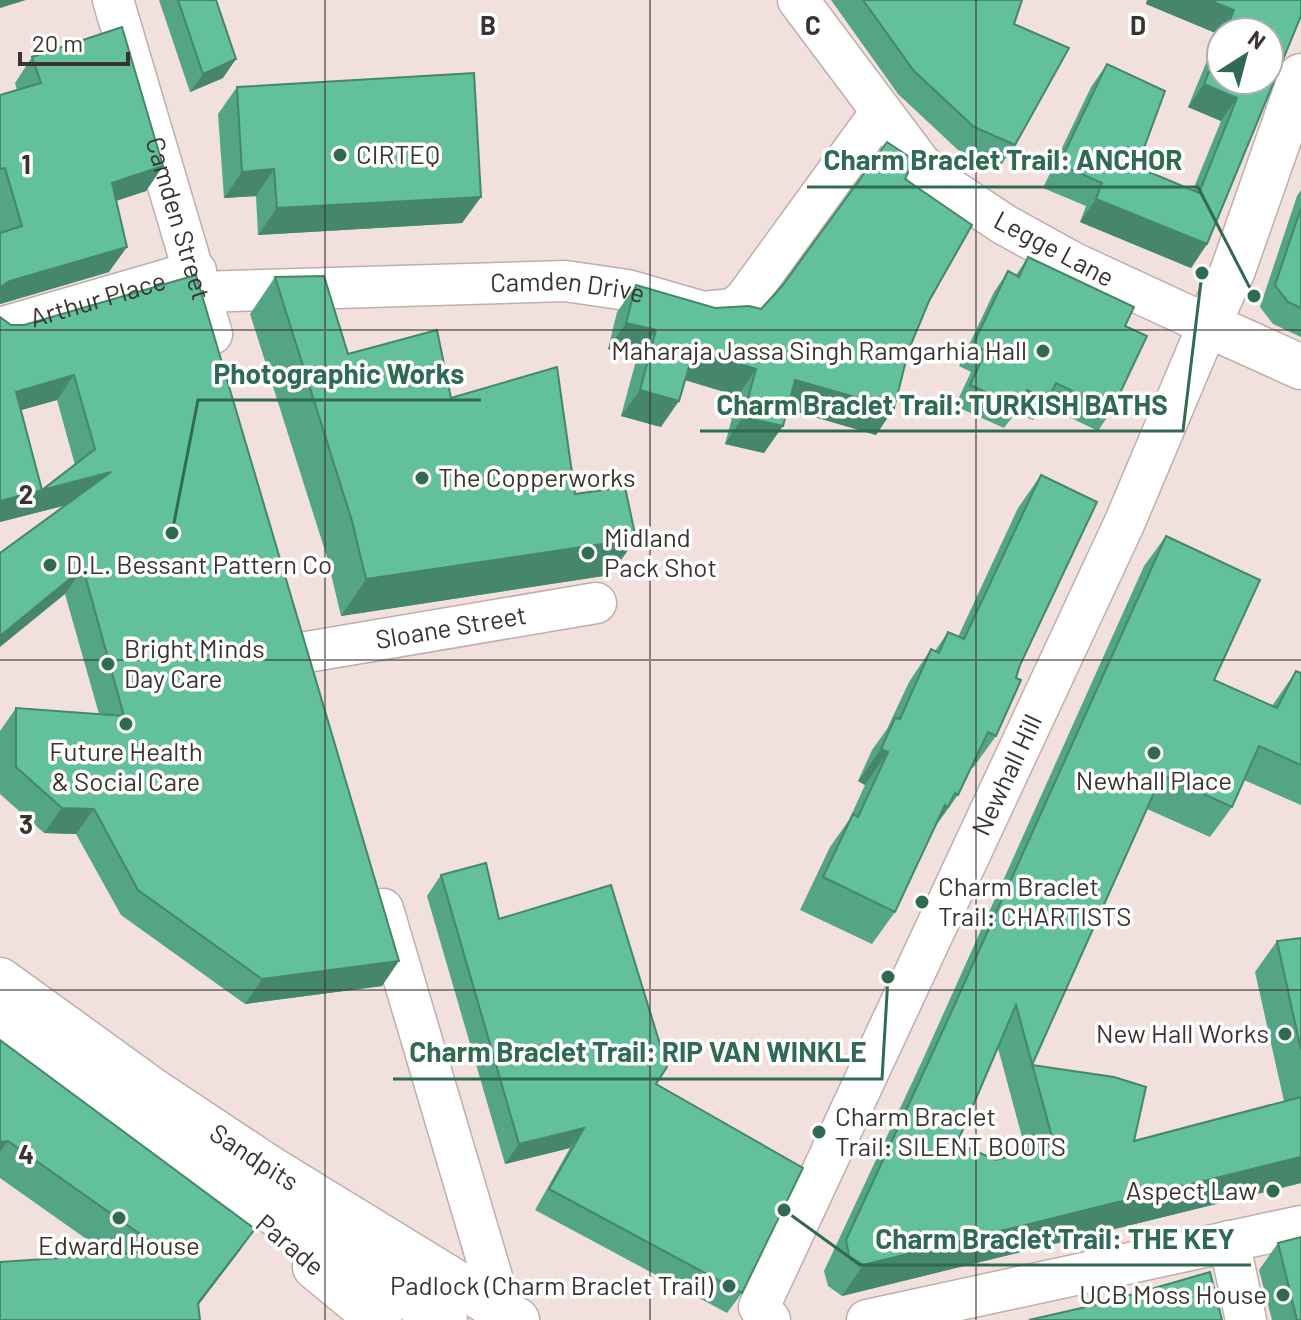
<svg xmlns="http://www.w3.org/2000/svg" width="1301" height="1320" viewBox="0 0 1301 1320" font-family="Barlow,sans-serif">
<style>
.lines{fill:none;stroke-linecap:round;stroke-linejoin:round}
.minor-casing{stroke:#bfaeab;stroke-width:43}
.tertiary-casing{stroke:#bfaeab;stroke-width:47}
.secondary-casing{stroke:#bfaeab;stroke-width:47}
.minor{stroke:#fff;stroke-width:40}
.tertiary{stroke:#fff;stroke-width:44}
.secondary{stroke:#fff;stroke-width:44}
.wall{fill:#54a585;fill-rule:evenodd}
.shaded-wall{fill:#45866c}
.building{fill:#62c09b;stroke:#45866c;stroke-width:2;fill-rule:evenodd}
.grid{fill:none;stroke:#3a3331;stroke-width:2;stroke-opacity:0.55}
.poi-dot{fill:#306a53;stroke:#fff;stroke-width:3}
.labels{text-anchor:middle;stroke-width:7;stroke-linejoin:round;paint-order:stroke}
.poi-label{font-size:26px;fill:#3a3331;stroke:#fff;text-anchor:start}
.street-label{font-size:26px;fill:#3a3331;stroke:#fff}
.grid-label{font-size:26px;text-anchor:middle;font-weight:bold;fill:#3a3331;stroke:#fff;stroke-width:7;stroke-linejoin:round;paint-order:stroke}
.leader{fill:none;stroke:#306a53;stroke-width:3}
.callout-dot{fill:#306a53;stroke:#fff;stroke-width:3}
.callout-label{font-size:28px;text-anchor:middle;font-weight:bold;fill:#306a53;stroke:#fff;stroke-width:7;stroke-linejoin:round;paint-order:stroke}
</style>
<rect width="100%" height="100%" fill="#f1e0dc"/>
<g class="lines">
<!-- minor casing -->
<g class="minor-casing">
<g id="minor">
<path id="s1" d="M 113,0 L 212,334"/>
<path id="s2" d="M 200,292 L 565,281 L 627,290 L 703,312 L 733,309 L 745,299 L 881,112"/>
<path id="s3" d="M 0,328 L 196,271"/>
<path id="s4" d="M 307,652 L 596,603"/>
<path d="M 383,909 L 502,1311"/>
<path d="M 1229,1241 L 1246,1320"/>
<path id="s5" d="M 770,1320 L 759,1307 L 1124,524 L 1208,325 L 1074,263 L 1005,225 L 949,188 L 921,164 L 798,0"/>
<path d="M 867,1320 L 1301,1226"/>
</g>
</g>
<!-- tertiary casing -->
<g class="tertiary-casing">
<path id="tertiary" d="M 1301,76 L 1233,270 L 1208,325 L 1301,367"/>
</g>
<!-- secondary casing -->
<g class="secondary-casing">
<g id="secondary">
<path id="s6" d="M 0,980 L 152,1090 L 271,1169 L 517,1320"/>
<path d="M 0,1019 L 202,1168 L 445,1320"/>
<path d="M 315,1267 L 379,1320"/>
</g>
</g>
<!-- minor -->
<use href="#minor" class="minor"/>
<!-- tertiary -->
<use href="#tertiary" class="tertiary"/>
<!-- secondary -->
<use href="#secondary" class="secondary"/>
</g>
<!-- wall -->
<g class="wall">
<path d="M 159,0 L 216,0 L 223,78 L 190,92 Z"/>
<path d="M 831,0 L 1022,0 L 1014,24 L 1015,145 L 999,168 L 958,150 L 898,94 Z"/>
<path d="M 1147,0 L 1301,0 L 1207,244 L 1191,268 L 1080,222 L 1086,206 L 1043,188 L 1091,87 L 1107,64 L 1137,167 L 1193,190 L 1221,121 L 1188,107 L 1218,34 L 1146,4 ZM 1221,32 L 1269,32 L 1221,80 Z"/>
<path d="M 32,57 L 163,166 L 146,191 L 116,201 L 109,272 L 0,304 L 0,95 L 17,90 L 15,83 Z"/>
<path d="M 237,87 L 481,197 L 462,223 L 258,235 L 256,196 L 224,198 L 218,114 Z"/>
<path d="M 905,179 L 929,301 L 909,349 L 894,408 L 876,435 L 788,409 L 764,453 L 725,444 L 738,396 L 685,380 L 661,427 L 621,416 L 637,357 L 608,349 L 617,312 L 636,285 L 715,308 L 761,309 Z"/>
<path d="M 1301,190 L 1301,337 L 1273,324 L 1260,307 L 1297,196 Z"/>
<path d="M 1028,257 L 1125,326 L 1112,410 L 1098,431 L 1044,405 L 1033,420 L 1016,412 L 1004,428 L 955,406 L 971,372 L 959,366 L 994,292 L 1008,271 L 1016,275 Z"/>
<path d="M 196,275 L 382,986 L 245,1004 L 121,915 L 76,834 L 44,833 L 0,794 L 0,731 L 16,708 L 99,714 L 65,594 L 67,505 L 0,522 L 0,317 L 11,325 L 24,325 ZM 57,400 L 75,465 L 42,490 L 21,410 Z"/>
<path d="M 275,277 L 348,354 L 451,398 L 575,494 L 636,539 L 610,575 L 341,616 L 327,557 L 250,314 Z"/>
<path d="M 1041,475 L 1020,665 L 996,736 L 973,768 L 971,767 L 958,795 L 935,827 L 895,912 L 872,944 L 800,910 L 830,847 L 849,820 L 865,785 L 858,781 L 872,750 L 887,729 L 909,682 L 931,649 L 935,651 L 948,632 L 958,637 L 1018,508 Z"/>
<path d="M 1166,536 L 1214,680 L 1272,706 L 1296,671 L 1301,673 L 1301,805 L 1244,780 L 1232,807 L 1210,837 L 1147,809 L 1032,1065 L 1134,1141 L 1284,1101 L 1255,972 L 1277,941 L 1301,938 L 1301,1183 L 842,1296 L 828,1286 L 824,1271 L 924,1057 L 1144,566 ZM 998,1048 L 1026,1152 L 996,1160 L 957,1143 Z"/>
<path d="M 441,875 L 499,919 L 656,1084 L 742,1293 L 727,1313 L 535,1210 L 570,1148 L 505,1164 L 427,896 Z"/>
<path d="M 0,1040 L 255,1229 L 235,1257 L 109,1255 L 0,1178 Z"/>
<path d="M 1278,1243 L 1301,1320 L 1272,1320 L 1259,1270 Z"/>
</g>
<!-- shaded-wall -->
<g class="shaded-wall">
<path d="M 0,0 L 26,0 L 0,8 Z"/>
<path d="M 1148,0 L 1209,0 L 1234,10 L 1218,34 L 1146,4 Z"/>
<path d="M 236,59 L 223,78 L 190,92 L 203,74 Z"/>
<path d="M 1204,84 L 1237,98 L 1221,121 L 1188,107 Z"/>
<path d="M 163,166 L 146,191 L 94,208 L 112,183 Z"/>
<path d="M 274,169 L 256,196 L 224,198 L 242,172 Z"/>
<path d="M 481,197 L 462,223 L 258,235 L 277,208 Z"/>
<path d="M 1096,199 L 1207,244 L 1191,268 L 1080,222 Z"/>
<path d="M 127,247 L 109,272 L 0,304 L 0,289 L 10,281 Z"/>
<path d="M 626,323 L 656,330 L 637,357 L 608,349 Z"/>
<path d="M 694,350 L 756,369 L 738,396 L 675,377 Z"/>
<path d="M 74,375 L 57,400 L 0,416 L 16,392 Z"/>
<path d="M 795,380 L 894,408 L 876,435 L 777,406 Z"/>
<path d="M 640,390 L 679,401 L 661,427 L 621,416 Z"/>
<path d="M 743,417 L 783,426 L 764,453 L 725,444 Z"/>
<path d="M 111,472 L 93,498 L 0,522 L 0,501 Z"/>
<path d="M 636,539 L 610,575 L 341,616 L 366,579 Z"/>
<path d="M 83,568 L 65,594 L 0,647 L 0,636 Z"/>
<path d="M 881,749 L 888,752 L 865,785 L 858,781 Z"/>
<path d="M 945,805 L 948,807 L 925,839 Z"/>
<path d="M 62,808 L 94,809 L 76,834 L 44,833 Z"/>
<path d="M 399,961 L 382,986 L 245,1004 L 262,979 Z"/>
<path d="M 584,1128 L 570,1148 L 505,1164 L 519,1144 Z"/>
<path d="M 8,1141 L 0,1152 L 0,1142 Z"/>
<path d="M 1301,1157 L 1301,1183 L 842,1296 L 863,1265 Z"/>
<path d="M 255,1229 L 235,1257 L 187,1320 L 198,1303 Z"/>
</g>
<!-- building -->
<g class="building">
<path d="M 178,0 L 216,0 L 236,59 L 203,74 Z"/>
<path d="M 863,0 L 1022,0 L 1014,24 L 1069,48 L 1015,145 L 974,127 L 914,71 Z"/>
<path d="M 1209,0 L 1301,0 L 1301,16 L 1207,244 L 1096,199 L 1102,183 L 1059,164 L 1107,64 L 1165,91 L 1137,167 L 1199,193 L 1237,98 L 1204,84 L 1221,42 L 1221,80 L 1269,80 L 1269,32 L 1225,32 L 1234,10 Z"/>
<path d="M 122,27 L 163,166 L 112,183 L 127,247 L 10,281 L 2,286 L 0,289 L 0,233 L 22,226 L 5,168 L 0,169 L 0,95 L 41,83 L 32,57 Z"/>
<path d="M 474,73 L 481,197 L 277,208 L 274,169 L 242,172 L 237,87 Z"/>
<path d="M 887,142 L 914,160 L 905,179 L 972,225 L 929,301 L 909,349 L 894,408 L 795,380 L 783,426 L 743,417 L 756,369 L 694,350 L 679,401 L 640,390 L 656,330 L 626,323 L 636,285 L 715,308 L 749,306 L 761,309 L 782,286 Z"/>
<path d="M 1301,208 L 1301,308 L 1288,302 L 1275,285 Z"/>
<path d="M 1028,257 L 1134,307 L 1125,326 L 1147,336 L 1112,410 L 1056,383 L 1048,399 L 1027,390 L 1019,407 L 970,385 L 986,351 L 973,345 L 1008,271 L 1019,277 Z"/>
<path d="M 196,275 L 399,961 L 262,979 L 138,890 L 94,809 L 62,808 L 16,767 L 16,708 L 124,716 L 83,568 L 0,636 L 0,553 L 111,472 L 0,501 L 0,317 L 11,325 L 24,325 ZM 74,375 L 95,449 L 42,490 L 16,392 Z"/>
<path d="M 324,276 L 348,354 L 437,330 L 451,398 L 557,367 L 575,494 L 625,487 L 636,539 L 366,579 L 352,521 L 275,277 Z"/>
<path d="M 1041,475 L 1097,502 L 1020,665 L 1016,678 L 1021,680 L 996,736 L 988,732 L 958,795 L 955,793 L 948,807 L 945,805 L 895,912 L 823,877 L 853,814 L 858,817 L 888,752 L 881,749 L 895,718 L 900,719 L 931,649 L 939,653 L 948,632 L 964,639 Z"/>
<path d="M 1166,536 L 1260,580 L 1214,680 L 1277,708 L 1296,671 L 1301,673 L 1301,765 L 1259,746 L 1232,807 L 1162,775 L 1032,1065 L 1114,1077 L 1146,1087 L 1134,1141 L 1301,1097 L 1301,1157 L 863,1265 L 849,1256 L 846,1240 L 945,1026 ZM 1016,1005 L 1054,1144 L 996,1160 L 957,1143 Z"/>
<path d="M 486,863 L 499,919 L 611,885 L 667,1067 L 656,1084 L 803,1168 L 742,1293 L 549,1189 L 584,1128 L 519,1144 L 441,875 Z"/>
<path d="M 1301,938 L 1301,1050 L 1277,941 Z"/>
<path d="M 0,1040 L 255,1229 L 198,1303 L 200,1320 L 0,1320 L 0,1262 L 164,1251 L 8,1141 L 0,1142 Z"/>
<path d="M 1301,1237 L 1301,1320 L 1297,1320 L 1278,1243 Z"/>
<path d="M 1210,1272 L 1222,1320 L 1029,1320 L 1099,1304 Z"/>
</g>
<!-- grid -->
<path class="grid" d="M 325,0 L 325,1320M 650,0 L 650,1320M 976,0 L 976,1320M 0,330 L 1301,330M 0,660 L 1301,660M 0,990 L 1301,990"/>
<!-- markers -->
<g class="poi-dot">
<circle cx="340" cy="155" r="8"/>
<circle cx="1043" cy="351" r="8"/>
<circle cx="422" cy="478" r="8"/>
<circle cx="588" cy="553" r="8"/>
<circle cx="50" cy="565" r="8"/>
<circle cx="108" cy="664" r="8"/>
<circle cx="126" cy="724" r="8"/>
<circle cx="1154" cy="753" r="8"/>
<circle cx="922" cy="902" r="8"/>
<circle cx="1285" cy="1034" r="8"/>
<circle cx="819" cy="1132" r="8"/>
<circle cx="1273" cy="1191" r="8"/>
<circle cx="119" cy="1218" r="8"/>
<circle cx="729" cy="1286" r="8"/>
<circle cx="1283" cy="1295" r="8"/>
</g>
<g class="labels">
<!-- poi labels -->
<g class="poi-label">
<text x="356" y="164">CIRTEQ</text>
<text x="1027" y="360" text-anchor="end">Maharaja Jassa Singh Ramgarhia Hall</text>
<text x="438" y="487">The Copperworks</text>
<text x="604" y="547">Midland<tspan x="604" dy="30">Pack Shot</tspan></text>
<text x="66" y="574">D.L. Bessant Pattern Co</text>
<text x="124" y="658">Bright Minds<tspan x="124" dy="30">Day Care</tspan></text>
<text x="126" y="761" text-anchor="middle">Future Health<tspan x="126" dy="30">&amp; Social Care</tspan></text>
<text x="1154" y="790" text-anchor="middle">Newhall Place</text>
<text x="938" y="896">Charm Braclet<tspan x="938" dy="30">Trail: CHARTISTS</tspan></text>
<text x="1269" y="1043" text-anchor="end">New Hall Works</text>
<text x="835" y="1126">Charm Braclet<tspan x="835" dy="30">Trail: SILENT BOOTS</tspan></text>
<text x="1257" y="1200" text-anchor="end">Aspect Law</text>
<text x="119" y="1255" text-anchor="middle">Edward House</text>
<text x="713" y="1295" text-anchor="end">Padlock (Charm Braclet Trail)</text>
<text x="1267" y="1304" text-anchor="end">UCB Moss House</text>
</g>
<!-- street labels -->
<g class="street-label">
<text dy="9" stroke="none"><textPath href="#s1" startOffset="228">Camden Street</textPath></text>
<text transform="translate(1054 249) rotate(28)" y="9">Legge Lane</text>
<text dy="9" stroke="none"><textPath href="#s2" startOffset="368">Camden Drive</textPath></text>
<text dy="9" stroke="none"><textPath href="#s3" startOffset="102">Arthur Place</textPath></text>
<text dy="9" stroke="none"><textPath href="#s4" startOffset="146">Sloane Street</textPath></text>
<text dy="9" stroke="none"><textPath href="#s5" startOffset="604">Newhall Hill</textPath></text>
<text dy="9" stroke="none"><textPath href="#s6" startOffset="310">Sandpits</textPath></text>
<text transform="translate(290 1245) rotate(40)" y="9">Parade</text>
</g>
</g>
<g class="grid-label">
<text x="488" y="35">B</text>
<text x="813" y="35">C</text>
<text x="1138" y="35">D</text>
<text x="26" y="174">1</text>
<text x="26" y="504">2</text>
<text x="26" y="834">3</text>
<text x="26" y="1164">4</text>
</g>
<!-- callouts -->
<path class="leader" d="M1254 296L1198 187H807M172 533L198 400H481M1202 273L1183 431H700M888 977L882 1079H393M784 1210L860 1265H1251"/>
<g class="callout-dot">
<circle cx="1254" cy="296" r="8"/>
<circle cx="172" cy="533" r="8"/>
<circle cx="1202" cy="273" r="8"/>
<circle cx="888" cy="977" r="8"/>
<circle cx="784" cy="1210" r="8"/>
</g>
<g class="callout-label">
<text x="1003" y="170">Charm Braclet Trail: ANCHOR</text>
<text x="339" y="384">Photographic Works</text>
<text x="942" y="415">Charm Braclet Trail: TURKISH BATHS</text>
<text x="638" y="1062">Charm Braclet Trail: RIP VAN WINKLE</text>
<text x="1055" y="1249">Charm Braclet Trail: THE KEY</text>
</g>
<!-- north arrow -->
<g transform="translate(1245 56) rotate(36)"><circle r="38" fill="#ffffff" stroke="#b0adad" stroke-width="2"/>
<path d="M0-6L14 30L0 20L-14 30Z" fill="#306a53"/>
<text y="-12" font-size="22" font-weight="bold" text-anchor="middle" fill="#3a3331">N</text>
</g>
<!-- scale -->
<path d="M20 52v12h108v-12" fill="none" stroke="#3a3331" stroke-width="4"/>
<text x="32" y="52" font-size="24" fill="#3a3331" stroke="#ffffff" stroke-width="6" paint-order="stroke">20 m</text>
</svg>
